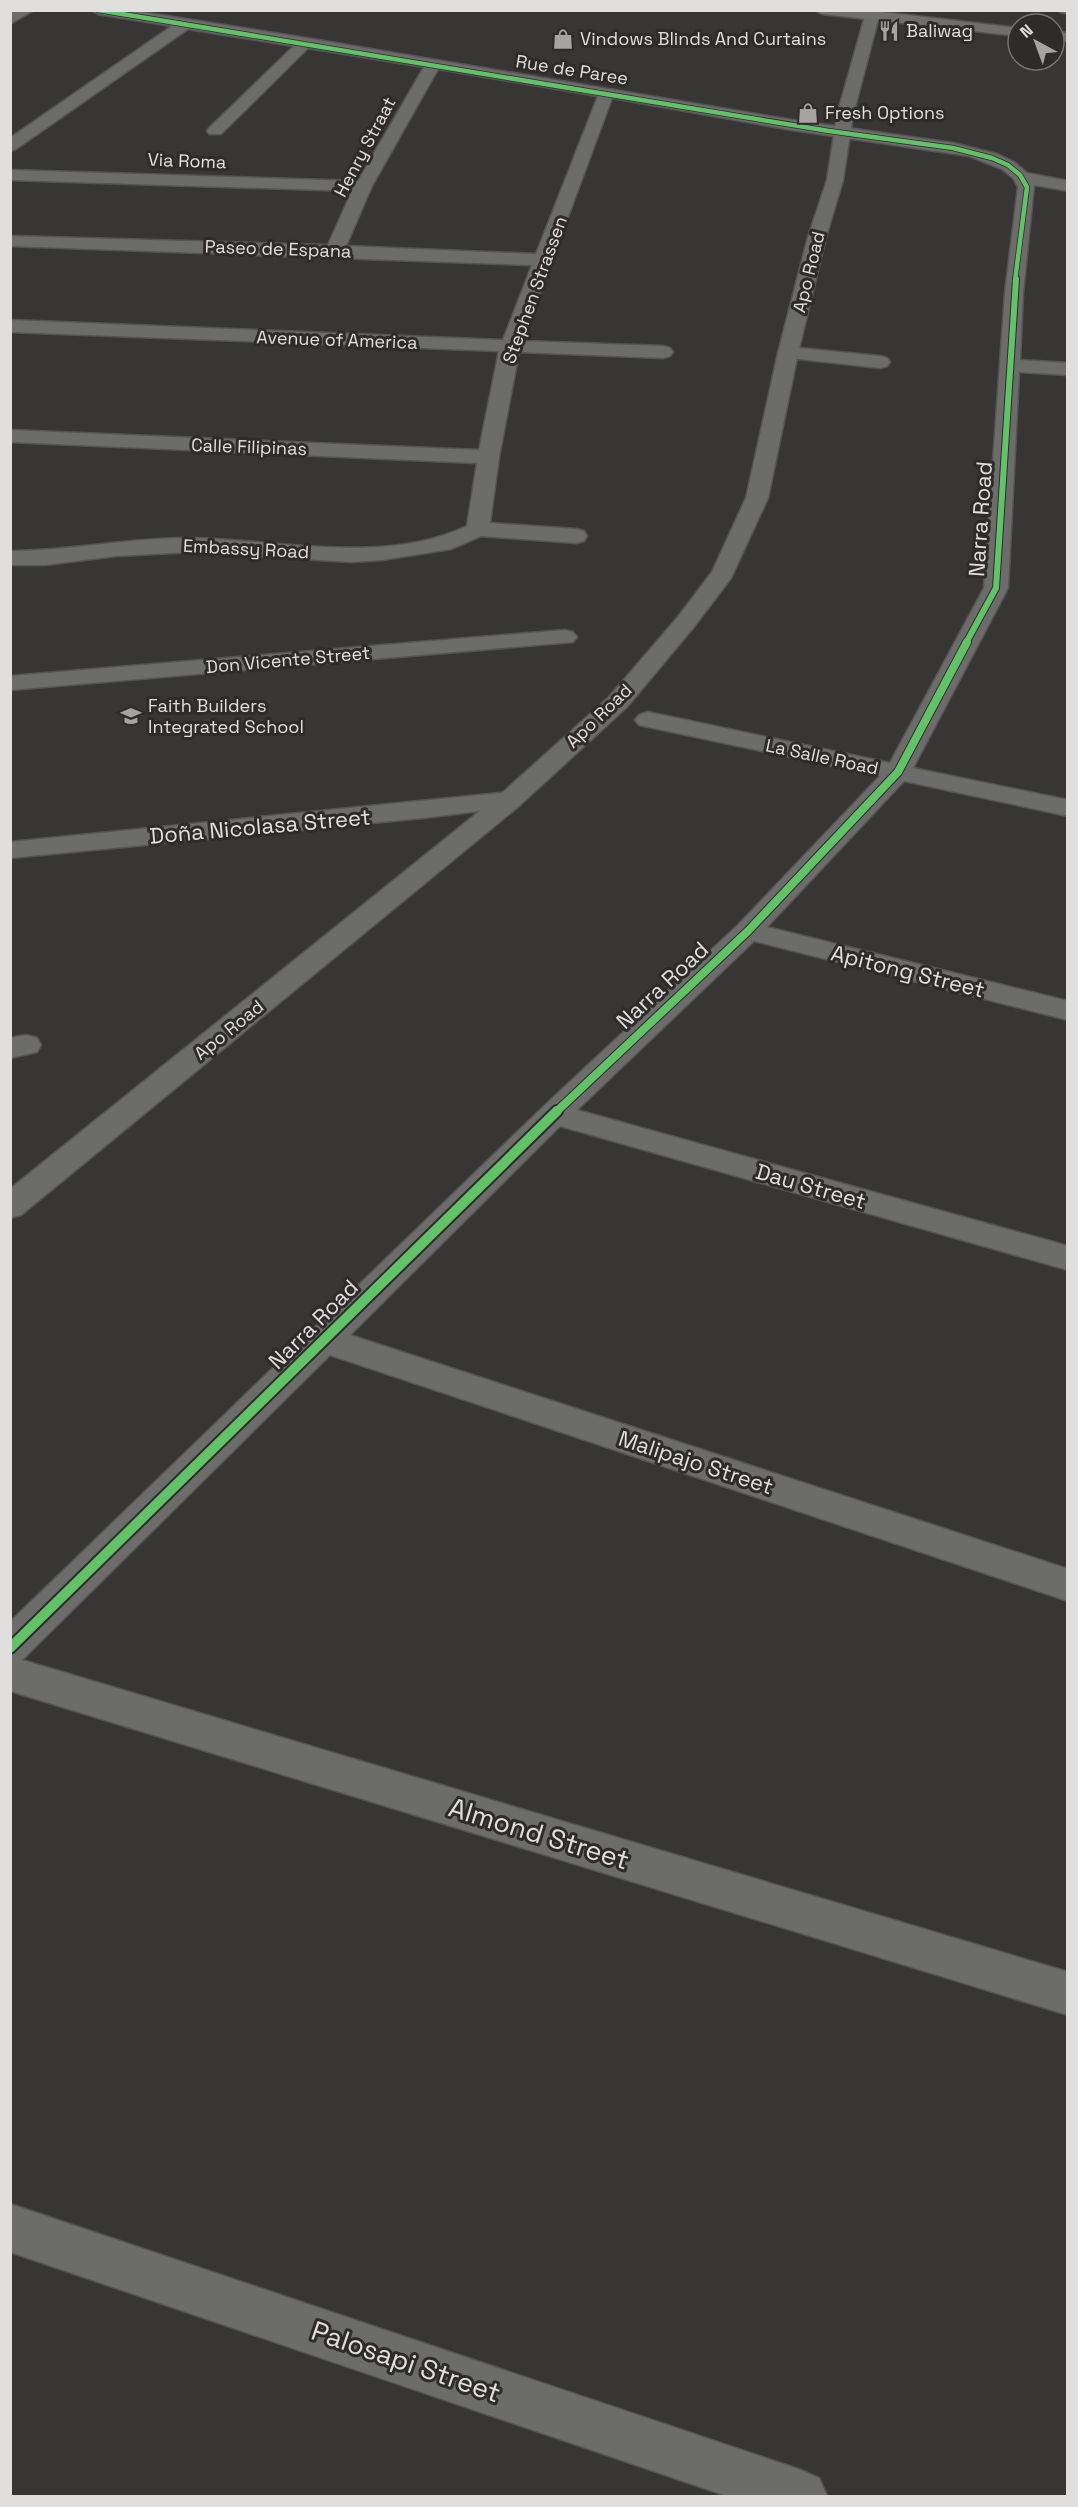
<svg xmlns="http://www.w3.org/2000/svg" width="1078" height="2507" viewBox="0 0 1078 2507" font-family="'Space Grotesk',sans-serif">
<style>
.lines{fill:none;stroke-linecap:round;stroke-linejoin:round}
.service-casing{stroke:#555453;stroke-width:3}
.minor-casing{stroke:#555453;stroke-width:3}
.tertiary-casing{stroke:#555453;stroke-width:3}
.trunk-casing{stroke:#555453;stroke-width:3}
.service{fill:#6c6c6b;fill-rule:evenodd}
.minor{fill:#6c6c6b;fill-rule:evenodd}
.tertiary{fill:#6c6c6b;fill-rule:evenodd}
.trunk{fill:#706f6e;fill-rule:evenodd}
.cycleway-far3-casing{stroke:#2e2b2a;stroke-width:6}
.cycleway-far2-casing{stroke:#2e2b2a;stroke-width:8}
.cycleway-far1-casing{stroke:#2e2b2a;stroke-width:10}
.cycleway-casing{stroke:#2e2b2a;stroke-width:14}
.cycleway-far3{stroke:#61c268;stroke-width:4.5}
.cycleway-far2{stroke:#61c268;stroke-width:6}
.cycleway-far1{stroke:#61c268;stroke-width:8}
.cycleway{stroke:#61c268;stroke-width:10}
.labels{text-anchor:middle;stroke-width:6;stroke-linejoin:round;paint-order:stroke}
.far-poi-label{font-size:18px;fill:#e0dfde;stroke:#2e2b2a;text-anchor:start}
.far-street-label{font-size:18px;fill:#e0dfde;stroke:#2e2b2a}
.street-label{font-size:22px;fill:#e0dfde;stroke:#2e2b2a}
.near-street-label{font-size:27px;fill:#e0dfde;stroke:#2e2b2a}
</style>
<rect width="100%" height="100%" fill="#373635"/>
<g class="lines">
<!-- service casing -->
<g class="service-casing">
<path id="service" d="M 1059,10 L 1068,10 L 1068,14 L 1060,12 Z"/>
</g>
<!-- minor casing -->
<g class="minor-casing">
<g id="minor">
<path d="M 16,10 L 34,10 L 10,24 L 10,14 Z"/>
<path d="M 91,10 L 129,10 L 306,38 L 792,120 L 953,143 L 997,154 L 1014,162 L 1027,173 L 1068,181 L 1068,191 L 1034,185 L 1023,293 L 1020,360 L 1068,363 L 1068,375 L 1019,372 L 1008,588 L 913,768 L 1068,800 L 1068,816 L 904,781 L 767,927 L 1068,1001 L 1068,1020 L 754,941 L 577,1110 L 1068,1246 L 1068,1270 L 560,1126 L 350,1335 L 1068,1569 L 1068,1601 L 330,1355 L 22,1660 L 1068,1972 L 1068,2015 L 10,1691 L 10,1622 L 543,1107 L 738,925 L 880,776 L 639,725 L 635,720 L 639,715 L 648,712 L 890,763 L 984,588 L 1005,293 L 1018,187 L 1013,178 L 1002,169 L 969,156 L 792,130 L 612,98 L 522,341 L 663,346 L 670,348 L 673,352 L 670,356 L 663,358 L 519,352 L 499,457 L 490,523 L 576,529 L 584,531 L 587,536 L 584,541 L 576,543 L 481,536 L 451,549 L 382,560 L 351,562 L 191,552 L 116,556 L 45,565 L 10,565 L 10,551 C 71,551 131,537 192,538 C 281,540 385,565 467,526 L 477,463 L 10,442 L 10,430 L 479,450 L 499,351 L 10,332 L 10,320 L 503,340 L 532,265 L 10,246 L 10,236 L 328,245 L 352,191 L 10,180 L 10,170 L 358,181 L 424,67 L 308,48 L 221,134 L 209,134 L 207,131 L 209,128 L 294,46 L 188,29 L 16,149 L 10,151 L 10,138 L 172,26 L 98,14 ZM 438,69 L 598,96 L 536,254 L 346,246 L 372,186 Z"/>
<path d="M 788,347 L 880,356 L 887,358 L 890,362 L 887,366 L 880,368 L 781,357 L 778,353 L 781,349 Z"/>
<path d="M 565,630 L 573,632 L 577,637 L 573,642 L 10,690 L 10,676 Z"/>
<path d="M 510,792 L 519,794 L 523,800 L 519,806 L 423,818 L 10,858 L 10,842 Z"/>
<path d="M 26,1035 L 37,1038 L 41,1045 L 37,1052 L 10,1058 L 10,1038 Z"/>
<path d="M 10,2204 L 801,2470 L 819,2478 L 827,2496 L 727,2496 L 10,2252 Z"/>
</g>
</g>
<!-- tertiary casing -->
<g class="tertiary-casing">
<path id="tertiary" d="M 872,12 L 879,16 L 853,115 L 843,180 L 826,237 L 798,353 L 768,498 L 731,578 L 693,628 L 627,707 L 519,806 L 21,1215 L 10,1218 L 10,1189 L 501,794 L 609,697 L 677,618 L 712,572 L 746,498 L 778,353 L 808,237 L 827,180 L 837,115 L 865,16 Z"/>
</g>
<!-- trunk casing -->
<g class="trunk-casing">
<g id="trunk">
<path d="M 815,10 L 865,10 L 1018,28 L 1018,36 L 822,14 Z"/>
<path d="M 1054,32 L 1068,33 L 1068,41 L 1054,40 Z"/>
</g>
</g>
<!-- service -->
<use href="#service" class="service"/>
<!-- minor -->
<use href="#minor" class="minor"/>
<!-- tertiary -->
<use href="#tertiary" class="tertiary"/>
<!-- trunk -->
<use href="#trunk" class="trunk"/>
<!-- cycleway-far3 casing -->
<g class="cycleway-far3-casing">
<path id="cycleway-far3" d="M 98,10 L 829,131 L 953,148 L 992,158 L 1008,165 L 1020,175 L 1027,187 L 1015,281"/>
</g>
<!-- cycleway-far2 casing -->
<g class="cycleway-far2-casing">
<path id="cycleway-far2" d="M 966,643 L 996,588 L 1016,279"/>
</g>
<!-- cycleway-far1 casing -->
<g class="cycleway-far1-casing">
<path id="cycleway-far1" d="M 555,1113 L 748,931 L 898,772 L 967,642"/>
</g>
<!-- cycleway casing -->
<g class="cycleway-casing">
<path id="cycleway" d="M 10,1648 L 557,1111"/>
</g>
<!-- cycleway-far3 -->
<use href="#cycleway-far3" class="cycleway-far3"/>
<!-- cycleway-far2 -->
<use href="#cycleway-far2" class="cycleway-far2"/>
<!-- cycleway-far1 -->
<use href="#cycleway-far1" class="cycleway-far1"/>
<!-- cycleway -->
<use href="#cycleway" class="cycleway"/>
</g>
<!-- icons -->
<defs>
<g id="restaurant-bare" transform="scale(1.62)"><path d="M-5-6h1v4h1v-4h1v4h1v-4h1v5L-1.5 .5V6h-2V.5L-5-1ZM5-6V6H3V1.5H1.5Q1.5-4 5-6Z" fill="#a5a4a3" stroke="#2e2b2a" stroke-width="2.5" paint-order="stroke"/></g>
<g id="shop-bare" transform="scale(1.62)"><path d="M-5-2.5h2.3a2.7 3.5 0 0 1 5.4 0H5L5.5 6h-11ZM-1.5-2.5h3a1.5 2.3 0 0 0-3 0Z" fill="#a5a4a3" stroke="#2e2b2a" stroke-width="2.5" paint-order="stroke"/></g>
<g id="school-bare" transform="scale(1.62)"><path d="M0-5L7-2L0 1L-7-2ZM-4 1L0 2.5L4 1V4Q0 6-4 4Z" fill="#a5a4a3" stroke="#2e2b2a" stroke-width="2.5" paint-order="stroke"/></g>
</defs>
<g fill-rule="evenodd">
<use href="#restaurant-bare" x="889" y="31"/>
<use href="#shop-bare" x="563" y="39"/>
<use href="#shop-bare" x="808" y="113"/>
<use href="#school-bare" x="131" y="716"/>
</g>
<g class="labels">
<!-- far-poi labels -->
<g class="far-poi-label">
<text x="906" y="37">Baliwag</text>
<text x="580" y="45">Vindows Blinds And Curtains</text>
<text x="825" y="119">Fresh Options</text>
<text x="148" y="712">Faith Builders<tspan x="148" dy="21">Integrated School</tspan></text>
</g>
<!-- far-street labels -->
<g class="far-street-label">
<text transform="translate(572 70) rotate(9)" y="6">Rue de Paree</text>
<text transform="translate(365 147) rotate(-62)" y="6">Henry Straat</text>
<text transform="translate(187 161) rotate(2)" y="6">Via Roma</text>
<text transform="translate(278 249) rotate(2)" y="6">Paseo de Espana</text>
<text transform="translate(809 272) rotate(-76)" y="6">Apo Road</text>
<text transform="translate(535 290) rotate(-70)" y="6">Stephen Strassen</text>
<text transform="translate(337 340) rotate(2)" y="6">Avenue of America</text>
<text transform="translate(249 447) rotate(2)" y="6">Calle Filipinas</text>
<text transform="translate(246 549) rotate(3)" y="6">Embassy Road</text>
<text transform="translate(288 660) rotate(-5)" y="6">Don Vicente Street</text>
<text transform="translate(599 716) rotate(-44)" y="6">Apo Road</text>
<text transform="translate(822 757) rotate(12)" y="6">La Salle Road</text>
<text transform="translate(229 1030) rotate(-39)" y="6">Apo Road</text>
</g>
<!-- street labels -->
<g class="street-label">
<text transform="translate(980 519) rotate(-86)" y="8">Narra Road</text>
<text transform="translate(260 826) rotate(-5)" y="8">Doña Nicolasa Street</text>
<text transform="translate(908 971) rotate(14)" y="8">Apitong Street</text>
<text transform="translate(662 985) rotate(-43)" y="8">Narra Road</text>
<text transform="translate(811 1186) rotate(16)" y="8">Dau Street</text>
<text transform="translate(313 1324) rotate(-45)" y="8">Narra Road</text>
<text transform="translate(696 1462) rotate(18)" y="8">Malipajo Street</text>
</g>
<!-- near-street labels -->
<g class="near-street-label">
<text transform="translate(539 1834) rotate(17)" y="9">Almond Street</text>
<text transform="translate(406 2362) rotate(19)" y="9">Palosapi Street</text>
</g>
</g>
<!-- border -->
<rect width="1078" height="2507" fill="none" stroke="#e0dfde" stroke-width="24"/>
<!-- north arrow -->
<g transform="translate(1036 42) rotate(319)"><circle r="28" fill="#2e2b2a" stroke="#757372" stroke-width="1.5"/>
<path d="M0-4.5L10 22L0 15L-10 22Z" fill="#a5a4a3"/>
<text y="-9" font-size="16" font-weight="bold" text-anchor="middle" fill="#e0dfde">N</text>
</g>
</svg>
